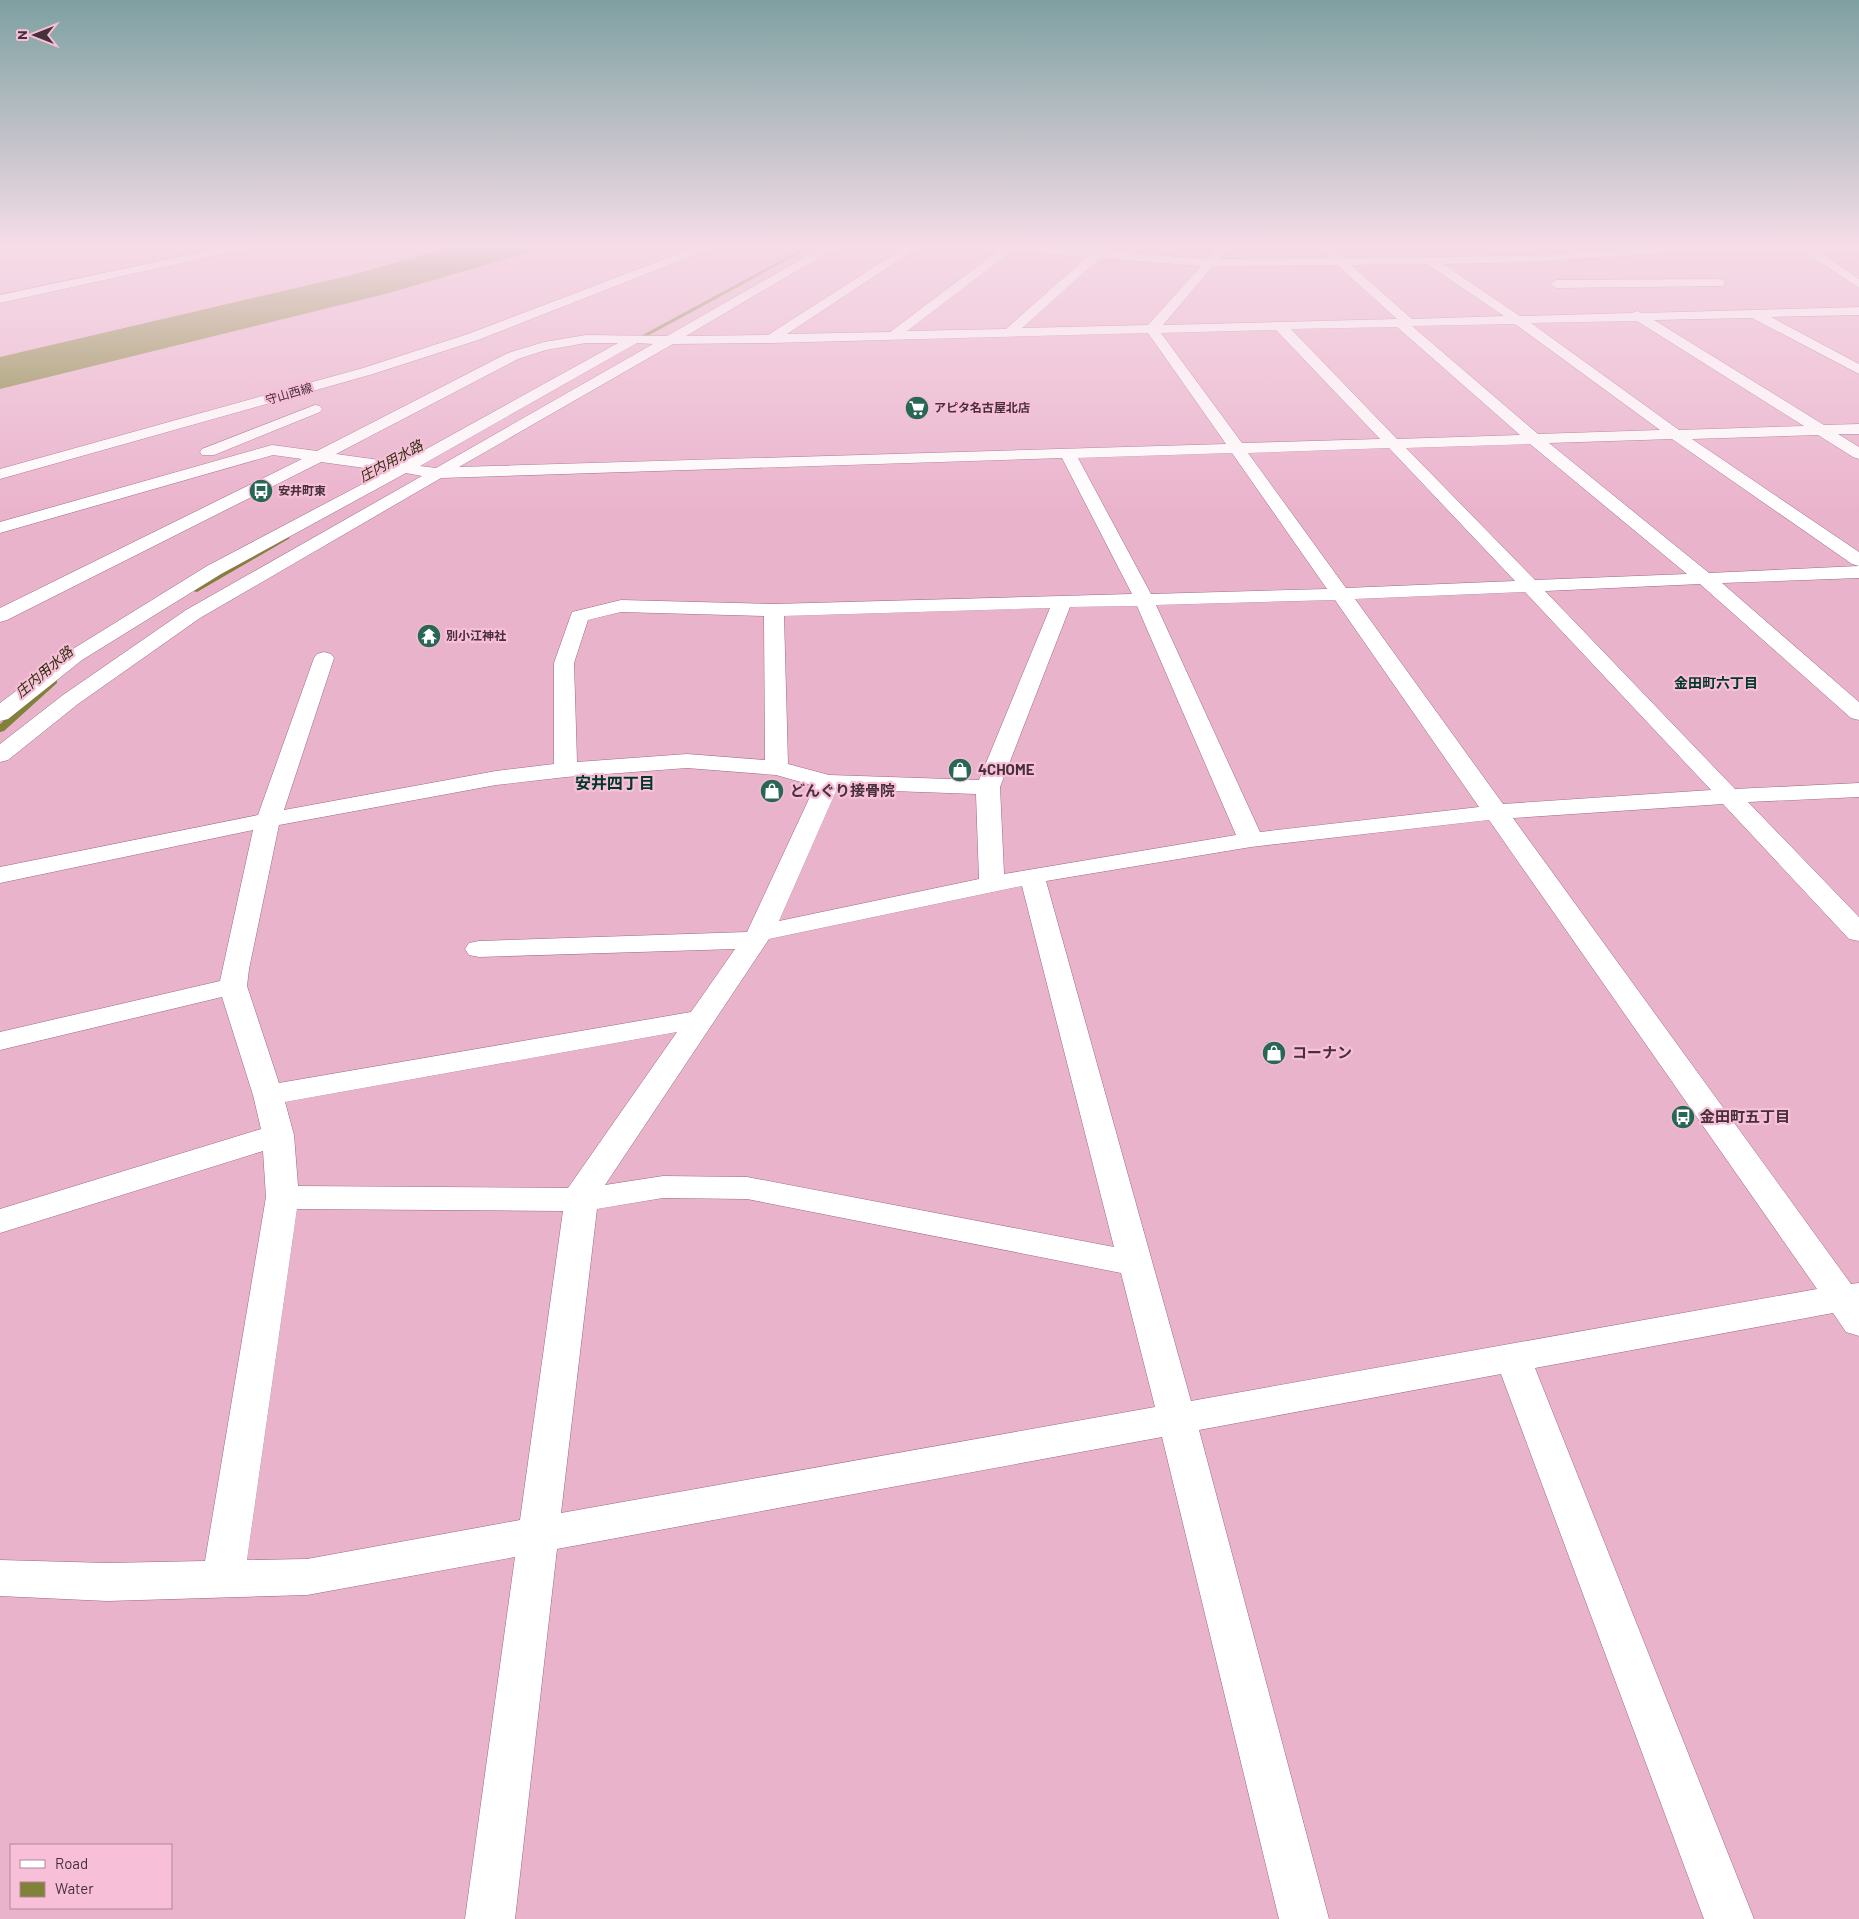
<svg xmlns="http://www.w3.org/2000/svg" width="1859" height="1919" viewBox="0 0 1859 1919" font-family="Barlow,'Noto Sans JP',sans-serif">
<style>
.green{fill:#c3947a}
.water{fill:#808237}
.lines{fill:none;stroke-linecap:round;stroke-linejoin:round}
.stream{fill:#808237;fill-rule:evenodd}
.minor-casing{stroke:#9c6981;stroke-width:1}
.major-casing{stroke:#9c6981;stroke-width:1}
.minor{fill:#fff;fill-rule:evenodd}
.major{fill:#fff;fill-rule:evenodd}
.labels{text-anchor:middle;stroke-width:4.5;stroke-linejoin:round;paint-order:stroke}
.far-street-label{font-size:12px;fill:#46303a;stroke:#f8bfd9}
.far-poi-label{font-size:12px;font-weight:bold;fill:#46303a;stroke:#f8bfd9;text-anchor:start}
.far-water-label{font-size:14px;font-style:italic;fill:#30300f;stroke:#f8bfd9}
.far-neighbourhood-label{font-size:14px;font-weight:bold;fill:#003729;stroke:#f8bfd9}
.poi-label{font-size:15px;font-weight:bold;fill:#46303a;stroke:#f8bfd9;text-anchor:start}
.neighbourhood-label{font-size:16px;font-weight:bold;fill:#003729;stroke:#f8bfd9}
</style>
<rect width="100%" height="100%" fill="#eab3cc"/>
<!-- green -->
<path class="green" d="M 51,244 L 164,244 C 122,255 96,257 53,248 Z"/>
<!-- water -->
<path class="water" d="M 461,244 L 557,244 L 389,293 L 0,389 L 0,357 L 352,275 Z"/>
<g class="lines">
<!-- stream -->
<g class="stream">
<path d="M 811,244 L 817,244 L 631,345 L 626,344 Z"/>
<path d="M 283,536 L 290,538 L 197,592 L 190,590 Z"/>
<path d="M 54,678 L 57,679 L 57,683 L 4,731 L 0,732 L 0,724 L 51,679 Z"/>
</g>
<!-- minor casing -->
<g class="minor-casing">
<g id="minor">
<path d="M 240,244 L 260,244 L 254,247 L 0,303 L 0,295 Z"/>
<path d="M 828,244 L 842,244 L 686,336 L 768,335 L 910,244 L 923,244 L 787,334 L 890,332 L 999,250 L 971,247 L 966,244 L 1019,244 L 1094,250 L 1102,244 L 1110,244 L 1112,246 L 1107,251 L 1207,259 L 1215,251 L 1219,250 L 1225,253 L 1220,259 L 1330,258 L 1327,255 L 1333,252 L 1343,258 L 1530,256 L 1657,247 L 1662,245 L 1801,245 L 1805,244 L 1859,246 L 1859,252 L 1820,252 L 1859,279 L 1859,288 L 1805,252 L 1671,251 L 1666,253 L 1530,262 L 1443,264 L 1520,316 L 1632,313 L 1637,311 L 1642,313 L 1859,307 L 1859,315 L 1771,317 L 1859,364 L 1859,374 L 1752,318 L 1654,320 L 1824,425 L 1859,424 L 1859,434 L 1838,434 L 1859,447 L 1859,459 L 1853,457 L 1818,435 L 1692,439 L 1859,552 L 1859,566 L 1852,564 L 1672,439 L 1549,443 L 1709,573 L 1859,566 L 1859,578 L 1722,583 L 1859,702 L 1859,720 L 1851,718 L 1700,584 L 1545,591 L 1735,789 L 1859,783 L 1859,797 L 1748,802 L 1859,917 L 1859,941 L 1849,939 L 1723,804 L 1513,818 L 1851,1284 L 1859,1283 L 1859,1336 L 1846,1332 L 1833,1313 L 1535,1368 L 1754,1919 L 1704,1919 L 1501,1374 L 1199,1430 L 1329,1919 L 1279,1919 L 1162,1437 L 557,1549 L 515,1919 L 465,1919 L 515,1557 L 307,1595 L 107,1601 L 0,1596 L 0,1560 L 107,1563 L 205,1561 L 266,1197 L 263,1151 L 0,1233 L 0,1209 L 261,1129 L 253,1095 L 222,997 L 0,1050 L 0,1032 L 220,981 L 253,830 L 0,883 L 0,867 L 258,815 L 314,658 L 317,654 L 324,652 L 331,654 L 334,658 L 284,810 L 496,771 L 554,764 L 554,663 L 572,612 L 621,600 L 774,604 L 1132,594 L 1062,458 L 441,478 L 200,618 L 78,704 L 8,760 L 0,762 L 0,744 L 63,695 L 186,610 L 422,476 L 406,473 L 221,574 L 82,660 L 8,719 L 0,721 L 0,703 L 68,652 L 207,566 L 387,471 L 321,462 L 7,620 L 0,622 L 0,608 L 302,459 L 273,455 L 0,533 L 0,522 L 272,445 L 317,451 L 508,353 L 544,342 L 586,335 L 667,336 ZM 1012,251 L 1087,257 L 1006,329 L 907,331 ZM 1100,258 L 1201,266 L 1148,325 L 1022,328 ZM 1427,264 L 1504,316 L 1412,319 L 1351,265 ZM 1337,265 L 1397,319 L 1163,325 L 1213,266 ZM 1637,321 L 1804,426 L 1679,430 L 1531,323 ZM 1515,324 L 1660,430 L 1538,434 L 1412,326 ZM 1397,327 L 1520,435 L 1397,439 L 1291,329 ZM 1276,330 L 1380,439 L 1242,443 L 1161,333 ZM 1148,333 L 1226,444 L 459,467 L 673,344 L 771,343 ZM 586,343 L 618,343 L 401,463 L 336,454 L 518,359 L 546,350 ZM 637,343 L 653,344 L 436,468 L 420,466 ZM 1530,444 L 1687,574 L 1535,580 L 1406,448 ZM 1389,448 L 1515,581 L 1346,588 L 1248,453 ZM 1232,453 L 1327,589 L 1151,594 L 1078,458 ZM 1525,592 L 1711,790 L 1503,804 L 1355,599 ZM 1335,600 L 1479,807 L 1260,832 L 1156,605 ZM 1137,606 L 1236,835 L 1004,874 L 1000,787 L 1070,607 ZM 1050,608 L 979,780 L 829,775 L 788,764 L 784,616 ZM 621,612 L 764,616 L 765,760 L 687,754 L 577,762 L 574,663 L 588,620 ZM 687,768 L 776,775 L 815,786 L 747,932 L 479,941 L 469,943 L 465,949 L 469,955 L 479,957 L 735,949 L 691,1012 L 279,1083 L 247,986 L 249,969 L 279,825 L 496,785 L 566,777 ZM 837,789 L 976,794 L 979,879 L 779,921 ZM 1489,820 L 1817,1289 L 1191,1401 L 1046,881 L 1251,847 ZM 1022,886 L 1114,1247 L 747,1177 L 663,1176 L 605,1185 L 769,939 ZM 677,1032 L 568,1188 L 298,1186 L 294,1135 L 285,1102 ZM 663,1198 L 747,1199 L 1121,1273 L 1155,1407 L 561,1513 L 597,1209 ZM 297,1209 L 563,1211 L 520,1520 L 307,1559 L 247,1560 Z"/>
<path d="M 1719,279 L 1723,280 L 1725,283 L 1723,286 L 1556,288 L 1550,284 L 1556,280 Z"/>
<path d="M 315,405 L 320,406 L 322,409 L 320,412 L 214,455 L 202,455 L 200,452 L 202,449 Z"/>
</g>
</g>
<!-- major casing -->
<g class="major-casing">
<path id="major" d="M 704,244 L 719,244 L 717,246 L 478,340 L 373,374 L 0,479 L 0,469 L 363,368 L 468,334 Z"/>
</g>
<!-- minor -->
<use href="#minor" class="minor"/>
<!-- major -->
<use href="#major" class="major"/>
</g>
<!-- sky -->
<linearGradient id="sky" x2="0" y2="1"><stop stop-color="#7ea0a1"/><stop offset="0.48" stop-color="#f6dde8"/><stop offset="1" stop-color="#f6dde8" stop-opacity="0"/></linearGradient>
<rect width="1859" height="512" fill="url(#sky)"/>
<!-- icons -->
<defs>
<g id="supermarket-disc" transform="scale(1.25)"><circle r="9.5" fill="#286754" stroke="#f8bfd9"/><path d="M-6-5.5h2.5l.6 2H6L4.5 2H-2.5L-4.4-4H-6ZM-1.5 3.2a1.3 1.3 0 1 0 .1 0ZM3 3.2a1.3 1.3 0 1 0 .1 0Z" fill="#fff"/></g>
<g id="bus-disc" transform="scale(1.25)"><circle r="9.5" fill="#286754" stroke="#f8bfd9"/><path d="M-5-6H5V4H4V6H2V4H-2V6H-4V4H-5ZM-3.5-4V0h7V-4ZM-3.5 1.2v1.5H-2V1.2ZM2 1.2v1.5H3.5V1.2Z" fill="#fff"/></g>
<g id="temple-disc" transform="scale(1.25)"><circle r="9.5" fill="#286754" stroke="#f8bfd9"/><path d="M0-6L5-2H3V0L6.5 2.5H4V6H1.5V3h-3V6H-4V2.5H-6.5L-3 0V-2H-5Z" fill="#fff"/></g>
<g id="shop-disc" transform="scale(1.25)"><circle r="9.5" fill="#286754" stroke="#f8bfd9"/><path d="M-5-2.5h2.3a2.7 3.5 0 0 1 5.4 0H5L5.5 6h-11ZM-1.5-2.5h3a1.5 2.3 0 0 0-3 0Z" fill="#fff"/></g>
</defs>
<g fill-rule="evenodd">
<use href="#supermarket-disc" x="917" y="408"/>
<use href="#bus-disc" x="261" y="491"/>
<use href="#temple-disc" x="429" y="636"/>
<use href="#shop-disc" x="960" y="770"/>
<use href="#shop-disc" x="772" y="791"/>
<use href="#shop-disc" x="1274" y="1053"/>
<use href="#bus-disc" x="1683" y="1117"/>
</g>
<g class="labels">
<!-- far-street labels -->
<g class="far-street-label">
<text transform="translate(289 394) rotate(-16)" y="4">守山西線</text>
</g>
<!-- far-poi labels -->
<g class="far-poi-label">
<text x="934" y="412">アピタ名古屋北店</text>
<text x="278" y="495">安井町東</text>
<text x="446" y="640">別小江神社</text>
</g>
<!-- far-water labels -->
<g class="far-water-label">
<text transform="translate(391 461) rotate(-29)" y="5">庄内用水路</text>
<text transform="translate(44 672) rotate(-40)" y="5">庄内用水路</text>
</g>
<!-- far-neighbourhood labels -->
<g class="far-neighbourhood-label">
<text x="1716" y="688">金田町六丁目</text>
</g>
<!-- poi labels -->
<g class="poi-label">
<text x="978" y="775">4CHOME</text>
<text x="790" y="796">どんぐり接骨院</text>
<text x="1292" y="1058">コーナン</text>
<text x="1700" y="1122">金田町五丁目</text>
</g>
<!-- neighbourhood labels -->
<g class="neighbourhood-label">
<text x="615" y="789">安井四丁目</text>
</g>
</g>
<!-- legend -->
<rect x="10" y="1844" width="162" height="65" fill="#f8bfd9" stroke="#b18699"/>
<rect x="20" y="1860" width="25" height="8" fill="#ffffff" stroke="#b18699"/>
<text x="55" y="1869" font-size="15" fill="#46303a">Road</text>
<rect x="20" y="1882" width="25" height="15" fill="#808237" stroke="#b18699"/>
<text x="55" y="1894" font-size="15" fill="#46303a">Water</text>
<!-- north arrow -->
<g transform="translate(35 35) rotate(270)" stroke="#f8bfd9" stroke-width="4" paint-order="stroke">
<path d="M0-4L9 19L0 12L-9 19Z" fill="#46303a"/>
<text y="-8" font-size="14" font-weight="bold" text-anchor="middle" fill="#46303a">N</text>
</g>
</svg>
